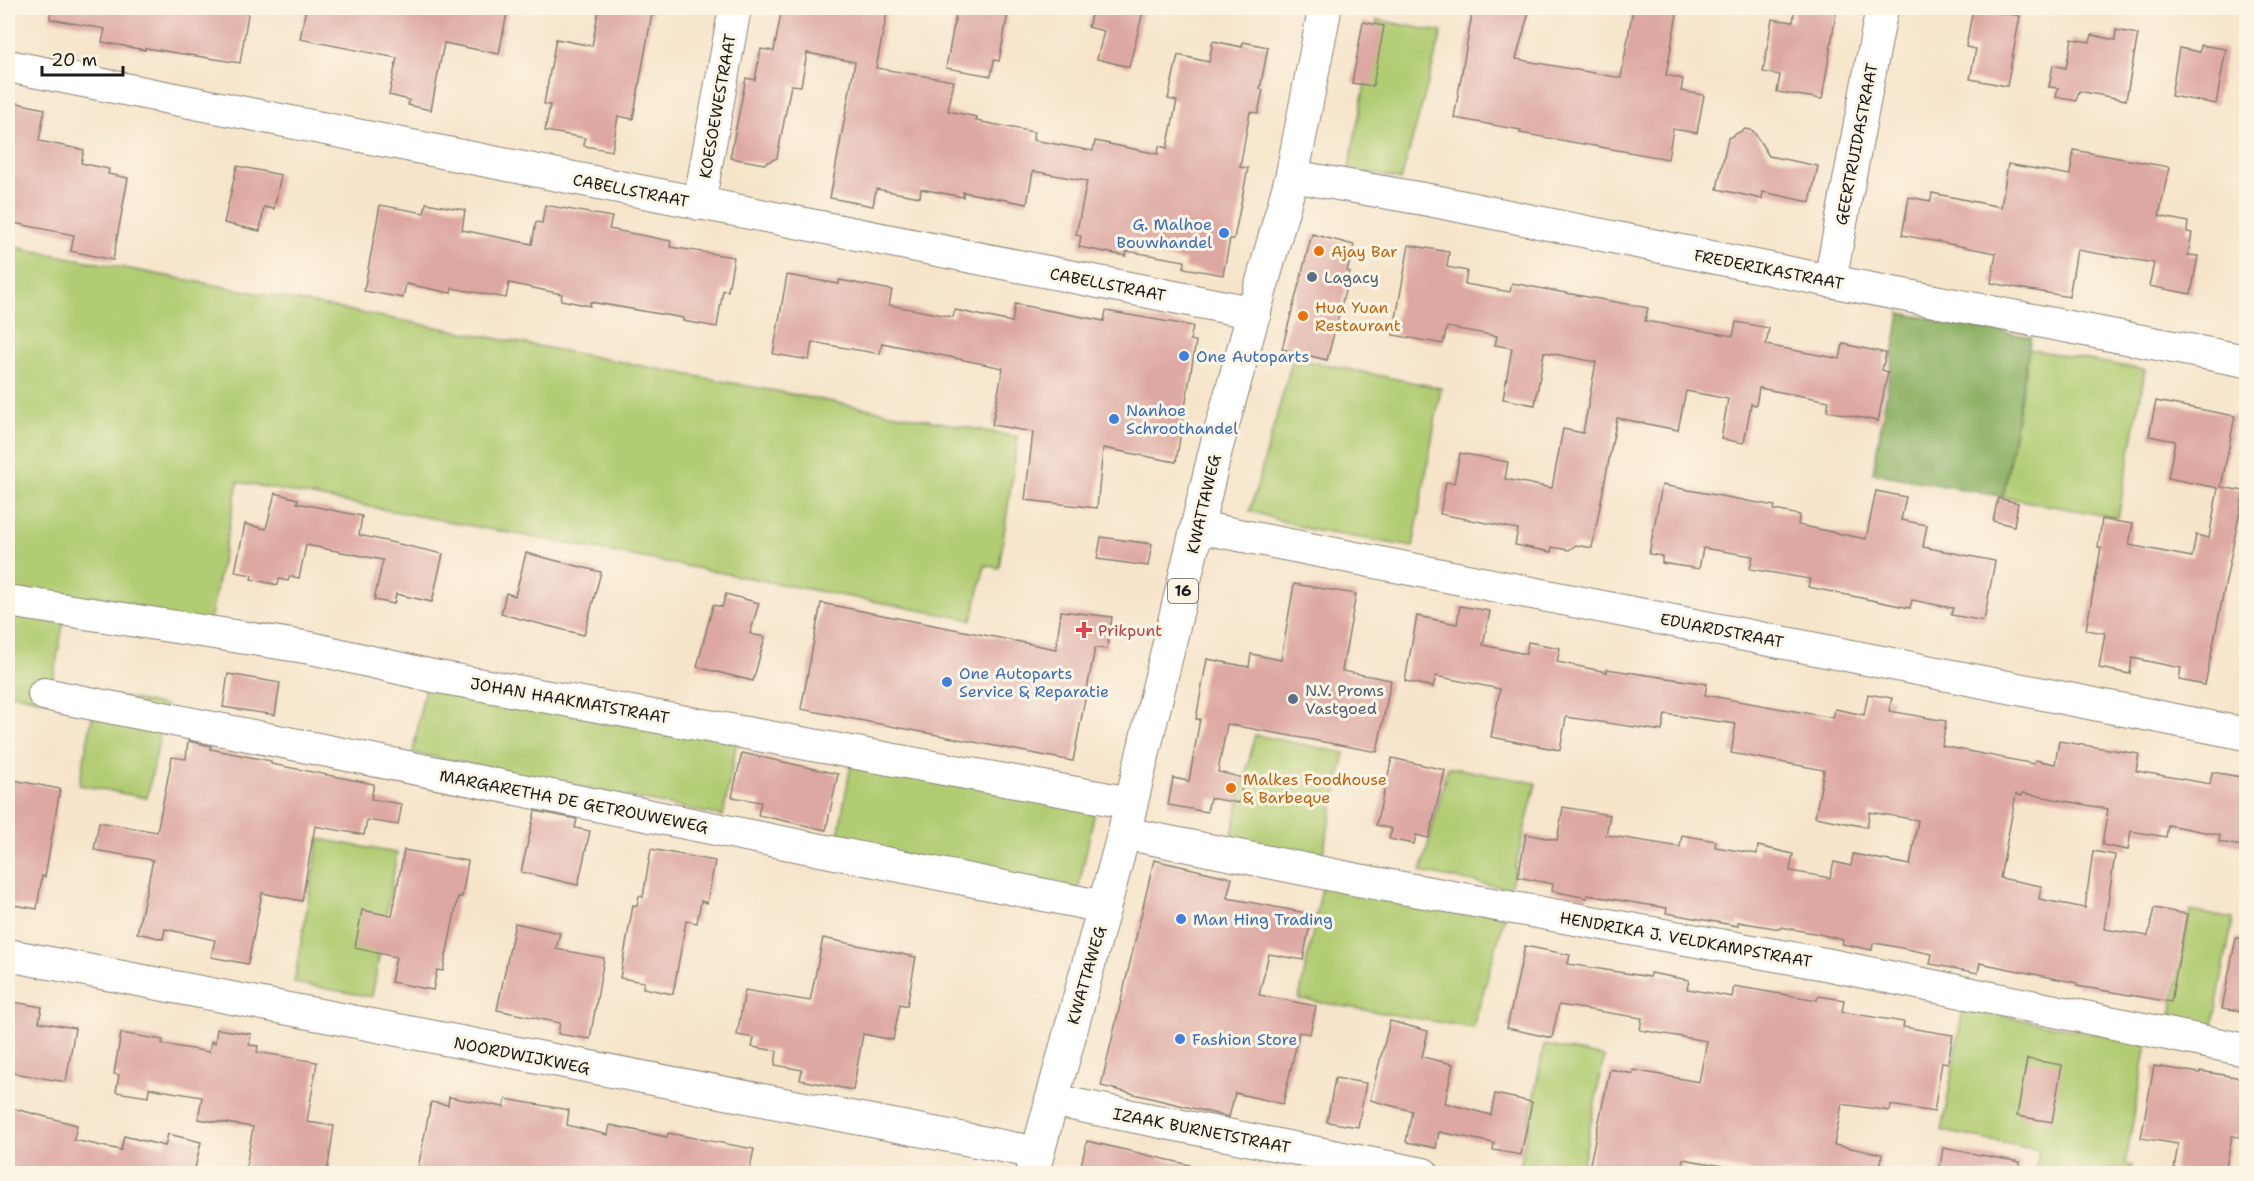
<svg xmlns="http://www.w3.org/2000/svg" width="2254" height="1181" viewBox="0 0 2254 1181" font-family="'Shantell Sans',sans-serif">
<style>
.green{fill:#b1cc72;stroke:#667447;stroke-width:1.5}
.forest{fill:#8cb064;stroke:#546640;stroke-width:1.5}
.building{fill:#dda8a2}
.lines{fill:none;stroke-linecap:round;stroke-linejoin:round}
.street-casing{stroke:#898074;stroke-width:34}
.primary-casing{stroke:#898074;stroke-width:35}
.street{stroke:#fff;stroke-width:32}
.primary{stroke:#fff;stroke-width:33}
.shop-dot{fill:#3f7fe0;stroke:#fcf5e5;stroke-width:2}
.food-dot{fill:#e8710a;stroke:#fcf5e5;stroke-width:2}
.service-dot{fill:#5c6f8a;stroke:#fcf5e5;stroke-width:2}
.health-dot{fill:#e0444e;stroke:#fcf5e5;stroke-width:2}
.labels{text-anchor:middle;stroke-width:6;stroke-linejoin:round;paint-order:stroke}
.shield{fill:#fcf5e5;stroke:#5f5d58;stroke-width:1.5}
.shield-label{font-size:15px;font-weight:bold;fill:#1c1c1c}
.street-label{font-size:16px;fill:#1c1c1c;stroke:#fcf5e5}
.shop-label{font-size:16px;fill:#366cbe;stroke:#fcf5e5;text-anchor:start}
.food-label{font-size:16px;fill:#c56008;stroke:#fcf5e5;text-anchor:start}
.service-label{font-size:16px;fill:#4e5e75;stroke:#fcf5e5;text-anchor:start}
.health-label{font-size:16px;fill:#be3a42;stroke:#fcf5e5;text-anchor:start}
</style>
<rect width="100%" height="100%" fill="#fcf5e5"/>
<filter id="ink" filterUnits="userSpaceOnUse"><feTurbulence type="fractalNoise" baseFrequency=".0167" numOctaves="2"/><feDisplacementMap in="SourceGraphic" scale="12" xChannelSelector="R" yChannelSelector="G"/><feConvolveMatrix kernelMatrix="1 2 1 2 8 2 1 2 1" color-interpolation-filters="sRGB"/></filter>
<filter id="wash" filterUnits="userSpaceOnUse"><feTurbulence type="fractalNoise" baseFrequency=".008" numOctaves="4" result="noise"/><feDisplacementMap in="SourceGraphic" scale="24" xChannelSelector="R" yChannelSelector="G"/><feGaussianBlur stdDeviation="1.35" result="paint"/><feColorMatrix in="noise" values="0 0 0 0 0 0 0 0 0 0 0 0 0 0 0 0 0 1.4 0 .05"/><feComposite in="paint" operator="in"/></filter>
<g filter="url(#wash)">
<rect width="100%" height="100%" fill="#f6e5cb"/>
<!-- green -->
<g class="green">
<path d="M 1377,20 L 1442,32 L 1401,180 L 1349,168 Z"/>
<path d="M 8,246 L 1018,437 L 999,568 L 985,565 L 972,620 L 238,482 L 206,640 L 65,614 L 49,701 L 8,693 Z"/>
<path d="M 2029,349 L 2145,370 L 2118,518 L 2003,497 Z"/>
<path d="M 1293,358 L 1441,388 L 1413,547 L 1312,530 L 1250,511 Z"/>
<path d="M 426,680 L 737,740 L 723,816 L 413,753 Z"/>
<path d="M 97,692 L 166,706 L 147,798 L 79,785 Z"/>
<path d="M 1255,735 L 1345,753 L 1321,861 L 1230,843 Z"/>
<path d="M 851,764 L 1090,806 L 1094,816 L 1078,890 L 837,842 Z"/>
<path d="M 1448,767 L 1536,783 L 1510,889 L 1421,872 Z"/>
<path d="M 319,839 L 397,853 L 372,997 L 294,983 Z"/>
<path d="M 1323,882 L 1505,916 L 1473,1028 L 1299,999 Z"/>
<path d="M 2190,911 L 2233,919 L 2211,1035 L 2169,1027 Z"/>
<path d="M 1963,1008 L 2147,1044 L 2125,1164 L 2132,1166 L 2130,1173 L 2035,1173 L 2039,1150 L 1942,1131 Z"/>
<path d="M 1544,1045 L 1604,1057 L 1581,1173 L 1519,1173 Z"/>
</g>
<!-- forest -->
<path class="forest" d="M 1900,313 L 2031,337 L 2003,497 L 1873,473 Z"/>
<g id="blocks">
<!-- building -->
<g class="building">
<path d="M 51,8 L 249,8 L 240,63 L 145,48 L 145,50 L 102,42 L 105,29 L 50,19 Z"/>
<path d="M 306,8 L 508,8 L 499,54 L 444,43 L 431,110 L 408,105 L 409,100 L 389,95 L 397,58 L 300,39 Z"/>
<path d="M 599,8 L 653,8 L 633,119 L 618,116 L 612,151 L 584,146 L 585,138 L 545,131 L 550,105 L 544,104 L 556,39 L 592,46 Z"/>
<path d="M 782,8 L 803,8 L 834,13 L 834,8 L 888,8 L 876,68 L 954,81 L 948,111 L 977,117 L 976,121 L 1034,132 L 1033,140 L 1093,151 L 1095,141 L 1158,154 L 1159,146 L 1167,148 L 1177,101 L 1168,99 L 1178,55 L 1209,62 L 1213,41 L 1242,47 L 1243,42 L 1268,47 L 1260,89 L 1263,90 L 1258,113 L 1250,112 L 1240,167 L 1248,168 L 1234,239 L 1230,239 L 1223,275 L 1184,268 L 1185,261 L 1127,251 L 1126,256 L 1079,247 L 1081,236 L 1076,235 L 1087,181 L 1033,171 L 1027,204 L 963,192 L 963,197 L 921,189 L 920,197 L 876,189 L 873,206 L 830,198 L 855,62 L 807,53 L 801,86 L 791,85 L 777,158 L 764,164 L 730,158 L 746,78 L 755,80 L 761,49 L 774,51 Z"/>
<path d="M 957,8 L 1009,8 L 999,61 L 994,60 L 991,76 L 946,68 Z"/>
<path d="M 1093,8 L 1144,8 L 1129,67 L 1097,59 L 1104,31 L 1088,27 Z"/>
<path d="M 1473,8 L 1530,8 L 1516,59 L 1621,78 L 1633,8 L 1678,8 L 1666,75 L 1683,79 L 1681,91 L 1704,95 L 1697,133 L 1673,129 L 1668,159 L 1520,133 L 1521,130 L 1454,118 Z"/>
<path d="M 1795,8 L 1837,8 L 1822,99 L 1777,92 L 1780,75 L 1763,72 L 1772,19 L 1793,22 Z"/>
<path d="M 1973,8 L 2020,16 L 2007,86 L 1970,79 L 1976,49 L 1966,47 Z"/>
<path d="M 1363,22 L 1384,26 L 1373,86 L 1352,83 Z"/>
<path d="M 2116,30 L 2138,34 L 2126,100 L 2079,91 L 2076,101 L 2056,97 L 2058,88 L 2049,87 L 2053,65 L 2066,68 L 2072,39 L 2090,42 L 2092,35 L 2115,40 Z"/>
<path d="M 2201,45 L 2226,49 L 2216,104 L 2171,96 L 2179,48 L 2200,52 Z"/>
<path d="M 13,102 L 45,109 L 39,141 L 84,150 L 81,163 L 109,169 L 108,174 L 128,178 L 113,260 L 71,251 L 74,235 L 8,222 L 8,111 L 11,112 Z"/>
<path d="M 1745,129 L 1753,131 L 1769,156 L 1818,166 L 1810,202 L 1763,192 L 1762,199 L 1717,189 L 1728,138 Z"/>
<path d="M 2074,150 L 2169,167 L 2159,216 L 2188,222 L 2187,232 L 2192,233 L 2188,255 L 2198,256 L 2191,294 L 2149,286 L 2154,263 L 2077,250 L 2069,297 L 1991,283 L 1996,253 L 1902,235 L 1909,197 L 1931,201 L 1932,193 L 2001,207 L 2008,164 L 2070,175 Z"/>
<path d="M 237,166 L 281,175 L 274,209 L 264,207 L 260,231 L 224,223 Z"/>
<path d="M 426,203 L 465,210 L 462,230 L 532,244 L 536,222 L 542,223 L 545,205 L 612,217 L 609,229 L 671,241 L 670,247 L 734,257 L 728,291 L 723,290 L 717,327 L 683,321 L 683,318 L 590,302 L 590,306 L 561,300 L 562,294 L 509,283 L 506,298 L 452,288 L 451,293 L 406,284 L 403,298 L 364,291 L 380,205 L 424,213 Z"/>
<path d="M 1312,234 L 1354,245 L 1347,271 L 1350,272 L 1327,360 L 1282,349 Z"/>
<path d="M 1409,245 L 1449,252 L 1447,267 L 1467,271 L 1465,284 L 1510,292 L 1512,283 L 1648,308 L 1645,321 L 1733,336 L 1736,322 L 1769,328 L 1766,345 L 1840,359 L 1843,344 L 1886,353 L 1882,370 L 1888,372 L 1878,421 L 1827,411 L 1829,401 L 1759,388 L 1756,405 L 1751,404 L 1744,443 L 1721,439 L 1728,399 L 1686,391 L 1678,430 L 1617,418 L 1592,548 L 1576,545 L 1569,550 L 1552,547 L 1551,552 L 1515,545 L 1518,529 L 1440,514 L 1446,482 L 1454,483 L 1460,453 L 1508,462 L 1505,479 L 1552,488 L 1563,429 L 1583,433 L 1596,362 L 1544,352 L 1535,405 L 1503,399 L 1512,348 L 1495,345 L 1497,336 L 1447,327 L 1443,344 L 1393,335 Z"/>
<path d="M 787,275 L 839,284 L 839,280 L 892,290 L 889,305 L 953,317 L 955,310 L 1012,322 L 1015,304 L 1104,321 L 1106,311 L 1193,326 L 1190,340 L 1196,341 L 1176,462 L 1103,448 L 1097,508 L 1025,500 L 1033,432 L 992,425 L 1003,368 L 882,343 L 880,354 L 812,342 L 809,360 L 773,354 Z"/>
<path d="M 2156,401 L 2235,416 L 2221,487 L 2244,491 L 2205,685 L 2179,680 L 2181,668 L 2132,658 L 2130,674 L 2099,668 L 2105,633 L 2086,630 L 2101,548 L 2098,547 L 2102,519 L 2133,524 L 2129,545 L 2192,557 L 2196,535 L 2209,538 L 2218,488 L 2168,478 L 2175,441 L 2149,436 Z"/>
<path d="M 1662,485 L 1775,506 L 1774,510 L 1800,515 L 1798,525 L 1866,539 L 1876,491 L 1906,497 L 1901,520 L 1927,525 L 1923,547 L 1995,561 L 1984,621 L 1951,615 L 1953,608 L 1912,600 L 1910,608 L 1808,587 L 1810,579 L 1750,569 L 1753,556 L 1703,548 L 1699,569 L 1662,563 L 1662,556 L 1649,554 Z"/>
<path d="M 275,493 L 298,499 L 297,503 L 362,516 L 359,535 L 443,554 L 432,602 L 396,594 L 394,604 L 374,600 L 383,560 L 306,545 L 299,578 L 290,576 L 288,581 L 279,579 L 278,585 L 251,579 L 252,575 L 235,572 L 245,524 L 266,529 Z"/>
<path d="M 1998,498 L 2018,503 L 2014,526 L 1993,521 Z"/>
<path d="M 1101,537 L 1152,544 L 1148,566 L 1097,559 Z"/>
<path d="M 526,553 L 601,572 L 584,635 L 501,614 L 506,593 L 515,596 Z"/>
<path d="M 1294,584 L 1356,594 L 1342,671 L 1391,680 L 1377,752 L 1227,724 L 1218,772 L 1244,778 L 1239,803 L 1210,798 L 1207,812 L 1168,805 L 1173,778 L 1189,781 L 1200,719 L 1196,719 L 1207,659 L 1249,667 L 1251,654 L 1281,660 Z"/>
<path d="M 726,594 L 759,603 L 750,634 L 765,637 L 753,681 L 697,667 L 713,605 L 722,607 Z"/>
<path d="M 821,603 L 1056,649 L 1061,611 L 1112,617 L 1107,649 L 1095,648 L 1073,761 L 801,709 Z"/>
<path d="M 1460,606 L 1490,611 L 1483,645 L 1526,654 L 1528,642 L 1560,648 L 1557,662 L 1607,672 L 1607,669 L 1707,684 L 1705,695 L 1833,718 L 1835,709 L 1864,715 L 1868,694 L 1892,698 L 1889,711 L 1946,721 L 1942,746 L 2034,764 L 2035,760 L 2055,764 L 2059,741 L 2139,754 L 2136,771 L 2210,784 L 2212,772 L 2247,778 L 2247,847 L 2219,842 L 2220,835 L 2168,825 L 2166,837 L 2131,831 L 2128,850 L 2102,845 L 2108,809 L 2022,793 L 2022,796 L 2016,794 L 2000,878 L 2041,886 L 2039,899 L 2085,908 L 2093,851 L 2115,855 L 2104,929 L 2148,936 L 2154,908 L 2187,914 L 2171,1002 L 2077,986 L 2077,983 L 1980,963 L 1978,973 L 1930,964 L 1932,954 L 1881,944 L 1873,943 L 1872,950 L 1842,944 L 1843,940 L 1819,934 L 1781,927 L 1780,929 L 1738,922 L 1738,926 L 1666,913 L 1667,908 L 1587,895 L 1587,898 L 1552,891 L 1553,884 L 1518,877 L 1526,834 L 1557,840 L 1563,807 L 1610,815 L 1606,835 L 1680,847 L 1682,835 L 1716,841 L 1715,847 L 1757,854 L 1758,846 L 1793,854 L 1790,871 L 1830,878 L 1834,862 L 1851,866 L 1853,854 L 1910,865 L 1918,820 L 1870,812 L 1867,827 L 1815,817 L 1824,770 L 1731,753 L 1736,724 L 1665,714 L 1662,731 L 1566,717 L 1560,750 L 1491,737 L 1500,689 L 1436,676 L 1433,687 L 1405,681 L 1417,616 L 1457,624 Z"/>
<path d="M 228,674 L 280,683 L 275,715 L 223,707 Z"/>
<path d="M 188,741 L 211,746 L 210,749 L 271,761 L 271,764 L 374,784 L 371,799 L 402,804 L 398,825 L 367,820 L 364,835 L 315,826 L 302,901 L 262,893 L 248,964 L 211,957 L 215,940 L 165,929 L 163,939 L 137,933 L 153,860 L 94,850 L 99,822 L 157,832 L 172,757 L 186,759 Z"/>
<path d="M 742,753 L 838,774 L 826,830 L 758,815 L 761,802 L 732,797 Z"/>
<path d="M 1392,758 L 1445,770 L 1429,838 L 1416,835 L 1414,844 L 1389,839 L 1392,829 L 1376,825 Z"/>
<path d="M 8,779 L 60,789 L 45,877 L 42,876 L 37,909 L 8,904 Z"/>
<path d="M 535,811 L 577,819 L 575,828 L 590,831 L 578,885 L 521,872 Z"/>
<path d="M 651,849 L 715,861 L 707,903 L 701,901 L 697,923 L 686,921 L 673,994 L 643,988 L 644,982 L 620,978 L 633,905 L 637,906 L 639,896 L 643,897 Z"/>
<path d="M 404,850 L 468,861 L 462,897 L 458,897 L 443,971 L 437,970 L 433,990 L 391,982 L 396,957 L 355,948 L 362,910 L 392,916 Z"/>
<path d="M 1154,860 L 1232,878 L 1227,898 L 1312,914 L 1303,960 L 1269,954 L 1259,995 L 1316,1006 L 1310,1034 L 1299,1032 L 1283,1104 L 1235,1093 L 1229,1117 L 1101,1086 Z"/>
<path d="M 515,923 L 560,933 L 556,949 L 604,958 L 590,1039 L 558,1034 L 560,1023 L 497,1010 Z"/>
<path d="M 823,938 L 916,957 L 907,1006 L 900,1004 L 893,1040 L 863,1034 L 853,1090 L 800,1080 L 802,1070 L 775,1065 L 777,1051 L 752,1047 L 754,1038 L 737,1035 L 745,990 L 810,1001 Z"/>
<path d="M 2236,938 L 2247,939 L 2247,1012 L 2222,1008 Z"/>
<path d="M 1525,946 L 1570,955 L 1568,964 L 1650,977 L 1650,973 L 1689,980 L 1687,989 L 1732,997 L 1734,986 L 1817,1000 L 1818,996 L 1844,1000 L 1842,1012 L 1904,1022 L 1903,1027 L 1953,1035 L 1948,1063 L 1942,1062 L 1934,1112 L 1891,1105 L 1890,1111 L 1842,1104 L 1834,1145 L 1882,1154 L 1879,1173 L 1761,1173 L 1683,1159 L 1681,1173 L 1588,1173 L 1610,1069 L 1633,1074 L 1633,1070 L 1699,1082 L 1707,1041 L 1640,1030 L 1642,1018 L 1559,1005 L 1552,1038 L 1507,1028 Z"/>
<path d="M 8,1001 L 42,1007 L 39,1022 L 75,1028 L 66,1082 L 8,1072 Z"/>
<path d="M 1390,1021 L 1428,1031 L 1422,1057 L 1453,1064 L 1445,1103 L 1491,1115 L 1495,1094 L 1532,1102 L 1521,1155 L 1493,1150 L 1494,1143 L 1439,1132 L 1436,1148 L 1406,1142 L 1412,1111 L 1370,1100 Z"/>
<path d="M 217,1029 L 251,1034 L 249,1045 L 258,1046 L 257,1052 L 317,1062 L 307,1122 L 334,1126 L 327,1173 L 245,1173 L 253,1127 L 198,1119 L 202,1097 L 149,1088 L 148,1097 L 116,1092 L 119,1075 L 114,1074 L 121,1033 L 163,1040 L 162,1044 L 209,1052 L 211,1041 L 215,1043 Z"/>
<path d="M 2027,1059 L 2062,1065 L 2052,1122 L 2017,1116 Z"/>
<path d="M 2154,1066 L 2200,1073 L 2200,1071 L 2247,1079 L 2247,1138 L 2232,1136 L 2225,1173 L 2198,1173 L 2174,1169 L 2178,1144 L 2141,1138 Z"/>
<path d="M 1335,1078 L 1366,1083 L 1358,1127 L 1327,1122 Z"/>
<path d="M 449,1097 L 504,1107 L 506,1099 L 569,1110 L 567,1125 L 608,1135 L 610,1125 L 667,1137 L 668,1133 L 754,1149 L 749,1173 L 417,1173 L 431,1102 L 448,1105 Z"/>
<path d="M 8,1107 L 77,1125 L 74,1140 L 121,1150 L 124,1136 L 165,1146 L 168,1134 L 201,1142 L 194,1173 L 8,1173 Z"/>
<path d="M 1087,1141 L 1190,1165 L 1189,1173 L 1079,1173 Z"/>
<path d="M 1943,1148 L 2020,1162 L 2019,1173 L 1939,1173 Z"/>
</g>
</g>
</g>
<g filter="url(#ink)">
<use href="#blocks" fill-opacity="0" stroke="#898074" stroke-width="1.5"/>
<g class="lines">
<!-- street casing -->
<g class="street-casing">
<g id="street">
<path d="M 8,66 L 1255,313"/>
<path d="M 1292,176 L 1429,200 L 1830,281 L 2246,361"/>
<path d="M 699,204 L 735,8"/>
<path d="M 1830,281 L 1882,8"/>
<path d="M 1198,527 L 2246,734"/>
<path d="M 8,601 L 311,648 L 433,676 L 1131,803"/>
<path d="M 44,694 L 1104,907"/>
<path d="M 1124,833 L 1358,880 L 1825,964 L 2246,1050"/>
<path d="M 8,955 L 1038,1153"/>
<path d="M 1051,1100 L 1423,1174"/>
</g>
</g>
<!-- primary casing -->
<g class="primary-casing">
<path id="primary" d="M 1032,1174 L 1124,833 L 1216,448 L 1292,176 L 1325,8"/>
</g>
<!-- street -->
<use href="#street" class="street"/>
<!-- primary -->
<use href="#primary" class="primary"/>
</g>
</g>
<!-- markers -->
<g class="shop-dot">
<circle cx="1224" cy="233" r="6"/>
<circle cx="1184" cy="356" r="6"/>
<circle cx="1114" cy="419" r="6"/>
<circle cx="947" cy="682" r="6"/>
<circle cx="1181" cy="919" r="6"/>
<circle cx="1180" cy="1039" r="6"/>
</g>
<g class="food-dot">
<circle cx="1319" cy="251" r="6"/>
<circle cx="1303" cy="316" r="6"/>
<circle cx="1231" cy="788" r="6"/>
</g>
<g class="service-dot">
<circle cx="1312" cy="277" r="6"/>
<circle cx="1293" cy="699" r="6"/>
</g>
<path class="health-dot" d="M1081 621h6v6h6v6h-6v6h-6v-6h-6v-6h6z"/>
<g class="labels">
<!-- shield labels -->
<rect class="shield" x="1168" y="579" width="30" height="24" rx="4.5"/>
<g class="shield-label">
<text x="1183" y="596">16</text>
</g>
<!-- street labels -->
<g class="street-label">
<text transform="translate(717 106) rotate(-80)" y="6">KOESOEWESTRAAT</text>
<text transform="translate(1856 144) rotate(-79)" y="6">GEERTRUIDASTRAAT</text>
<text transform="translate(631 190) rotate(11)" y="6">CABELLSTRAAT</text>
<text transform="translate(1769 269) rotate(11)" y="6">FREDERIKASTRAAT</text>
<text transform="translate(1108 284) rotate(11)" y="6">CABELLSTRAAT</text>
<text transform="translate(1203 504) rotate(-77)" y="6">KWATTAWEG</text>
<text transform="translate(1722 630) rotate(11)" y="6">EDUARDSTRAAT</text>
<text transform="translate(570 700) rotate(10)" y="6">JOHAN HAAKMATSTRAAT</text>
<text transform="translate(574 801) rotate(11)" y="6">MARGARETHA DE GETROUWEWEG</text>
<text transform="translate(1686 939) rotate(10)" y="6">HENDRIKA J. VELDKAMPSTRAAT</text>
<text transform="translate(1086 975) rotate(-74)" y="6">KWATTAWEG</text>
<text transform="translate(522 1055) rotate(11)" y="6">NOORDWIJKWEG</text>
<text transform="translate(1202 1130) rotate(11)" y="6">IZAAK BURNETSTRAAT</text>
</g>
<!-- shop labels -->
<g class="shop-label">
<text x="1212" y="230" text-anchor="end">G. Malhoe<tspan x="1212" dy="18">Bouwhandel</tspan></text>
<text x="1196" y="362">One Autoparts</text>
<text x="1126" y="416">Nanhoe<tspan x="1126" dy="18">Schroothandel</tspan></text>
<text x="959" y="679">One Autoparts<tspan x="959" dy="18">Service &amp; Reparatie</tspan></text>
<text x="1193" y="925">Man Hing Trading</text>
<text x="1192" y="1045">Fashion Store</text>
</g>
<!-- food labels -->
<g class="food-label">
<text x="1331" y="257">Ajay Bar</text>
<text x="1315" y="313">Hua Yuan<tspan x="1315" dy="18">Restaurant</tspan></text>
<text x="1243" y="785">Malkes Foodhouse<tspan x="1243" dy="18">&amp; Barbeque</tspan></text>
</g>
<!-- service labels -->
<g class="service-label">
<text x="1324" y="283">Lagacy</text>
<text x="1305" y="696">N.V. Proms<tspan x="1305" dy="18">Vastgoed</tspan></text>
</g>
<!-- health labels -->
<g class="health-label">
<text x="1098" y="636">Prikpunt</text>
</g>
</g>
<!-- margin -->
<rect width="2254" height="1181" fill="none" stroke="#fcf5e5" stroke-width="30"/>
<!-- scale -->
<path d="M42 66v9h81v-9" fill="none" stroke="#1c1c1c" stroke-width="3"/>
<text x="51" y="66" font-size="18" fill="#1c1c1c" stroke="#fcf5e5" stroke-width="4.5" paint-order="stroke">20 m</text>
</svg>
